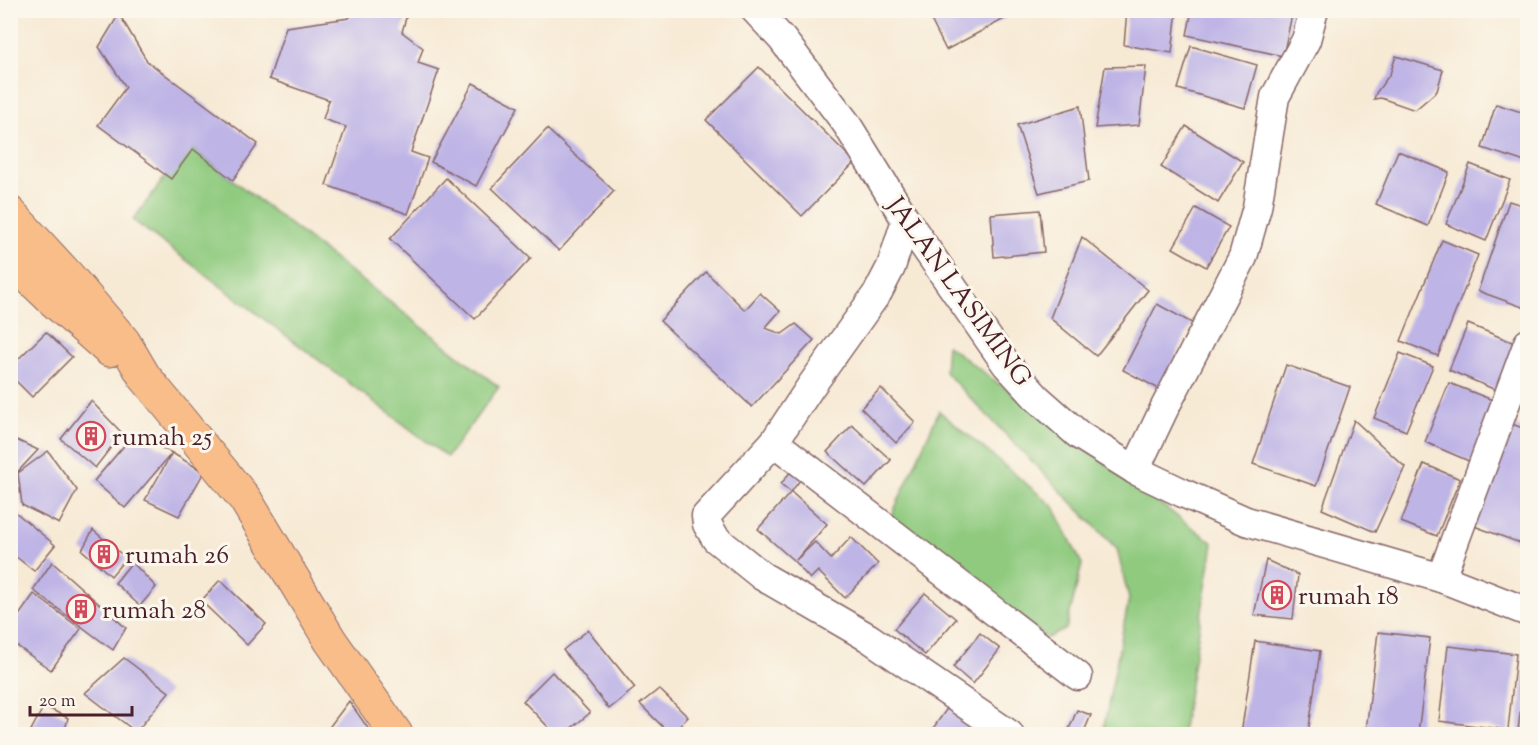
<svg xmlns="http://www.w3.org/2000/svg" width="1538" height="745" viewBox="0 0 1538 745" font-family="'Sorts Mill Goudy',serif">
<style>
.green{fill:#8fca7f;stroke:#6c7455;stroke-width:1.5}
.building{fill:#beb4e6}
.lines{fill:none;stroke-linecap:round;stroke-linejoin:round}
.minor-casing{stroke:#876666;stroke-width:31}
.trunk-casing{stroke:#876666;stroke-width:35}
.minor{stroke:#fff;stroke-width:28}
.trunk{stroke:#f8bd89;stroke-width:33}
.labels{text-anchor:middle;stroke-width:6;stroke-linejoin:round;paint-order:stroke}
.street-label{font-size:26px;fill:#4a1f2b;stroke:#fbf7ec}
.poi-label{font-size:26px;fill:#4a1f2b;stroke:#fbf7ec;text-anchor:start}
</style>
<rect width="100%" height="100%" fill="#fbf7ec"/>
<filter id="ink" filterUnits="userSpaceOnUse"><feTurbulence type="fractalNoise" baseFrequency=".0167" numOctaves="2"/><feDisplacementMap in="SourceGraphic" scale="12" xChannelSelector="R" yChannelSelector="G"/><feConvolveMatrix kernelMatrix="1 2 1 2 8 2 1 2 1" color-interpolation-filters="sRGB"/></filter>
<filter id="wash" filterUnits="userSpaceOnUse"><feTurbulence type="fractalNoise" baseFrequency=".008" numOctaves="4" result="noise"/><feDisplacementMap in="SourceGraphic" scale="24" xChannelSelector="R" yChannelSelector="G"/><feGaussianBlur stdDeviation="1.35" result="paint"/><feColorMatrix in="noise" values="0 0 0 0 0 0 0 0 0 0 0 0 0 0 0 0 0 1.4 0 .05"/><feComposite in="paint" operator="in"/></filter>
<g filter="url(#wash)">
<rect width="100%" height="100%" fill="#f7ead5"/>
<!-- green -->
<g class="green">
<path d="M 193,149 L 499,387 L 447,457 L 133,220 L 185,150 Z"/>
<path d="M 947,345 L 1213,543 L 1182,734 L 1112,734 L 1104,726 L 1129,599 L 1117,549 L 945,372 Z"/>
<path d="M 939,411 L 1054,507 L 1082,564 L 1066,629 L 1047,638 L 891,517 Z"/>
</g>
<g id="blocks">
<!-- building -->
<g class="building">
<path d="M 356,10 L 396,10 L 407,14 L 402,32 L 423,48 L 418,63 L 439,70 L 411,152 L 428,158 L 408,214 L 326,185 L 346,127 L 323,119 L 329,100 L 269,79 L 286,27 L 349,18 Z"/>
<path d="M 926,10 L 1021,10 L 946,50 Z"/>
<path d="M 1127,10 L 1177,10 L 1172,53 L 1124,45 Z"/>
<path d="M 1192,10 L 1293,10 L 1283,56 L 1187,35 Z"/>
<path d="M 119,14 L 147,61 L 258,144 L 233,180 L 193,149 L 171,179 L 98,125 L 126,87 L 99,47 Z"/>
<path d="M 1191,46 L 1257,65 L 1245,108 L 1178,89 Z"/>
<path d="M 1396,56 L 1443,70 L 1437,91 L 1415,110 L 1381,98 L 1374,99 L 1376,93 L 1390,74 Z"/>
<path d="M 1146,66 L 1139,125 L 1095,128 L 1105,67 Z"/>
<path d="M 759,67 L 855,162 L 802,216 L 706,120 Z"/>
<path d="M 473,83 L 518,107 L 476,186 L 431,162 Z"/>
<path d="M 1496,104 L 1528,114 L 1528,163 L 1482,148 Z"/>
<path d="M 1080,106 L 1089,181 L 1039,193 L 1017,125 Z"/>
<path d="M 1186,126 L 1243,162 L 1218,203 L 1161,167 Z"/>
<path d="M 547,129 L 614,191 L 559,251 L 492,188 Z"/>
<path d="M 1398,151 L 1449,172 L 1428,226 L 1376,204 Z"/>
<path d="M 1470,164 L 1510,180 L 1486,241 L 1446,224 Z"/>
<path d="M 446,178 L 531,258 L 475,319 L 390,239 Z"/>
<path d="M 1509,201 L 1528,207 L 1528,309 L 1478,291 Z"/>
<path d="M 1196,208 L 1229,227 L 1206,267 L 1173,248 Z"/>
<path d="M 1040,210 L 1044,252 L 994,257 L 991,214 Z"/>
<path d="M 1082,237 L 1148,290 L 1096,356 L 1050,318 Z"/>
<path d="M 1442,240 L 1478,255 L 1438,356 L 1401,341 Z"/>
<path d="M 706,272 L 745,310 L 760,293 L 780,311 L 765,328 L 782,334 L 796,324 L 814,340 L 752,407 L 660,321 Z"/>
<path d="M 1157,304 L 1192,323 L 1159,389 L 1123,370 Z"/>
<path d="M 1468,324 L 1517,344 L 1498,391 L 1449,370 Z"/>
<path d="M 46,332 L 72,357 L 32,397 L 10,375 L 10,367 Z"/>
<path d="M 1400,353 L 1433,366 L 1406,431 L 1374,418 Z"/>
<path d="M 1286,365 L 1350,387 L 1316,486 L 1253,464 Z"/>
<path d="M 1449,383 L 1495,401 L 1471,462 L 1425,442 Z"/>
<path d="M 881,388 L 915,422 L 896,443 L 861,408 Z"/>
<path d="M 91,401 L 122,433 L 95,468 L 61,439 Z"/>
<path d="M 1354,420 L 1405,467 L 1375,532 L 1322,509 Z"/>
<path d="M 1504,421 L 1528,430 L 1528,546 L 1466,523 Z"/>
<path d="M 852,425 L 891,460 L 866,487 L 827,452 Z"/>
<path d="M 134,434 L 172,453 L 204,472 L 179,516 L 145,500 L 172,453 L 125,508 L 94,481 Z"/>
<path d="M 10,437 L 38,450 L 10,480 Z"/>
<path d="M 48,451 L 77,490 L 59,524 L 22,505 L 18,473 Z"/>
<path d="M 1424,464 L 1460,479 L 1437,536 L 1401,522 Z"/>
<path d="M 794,467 L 804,475 L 791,492 L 781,484 Z"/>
<path d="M 791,492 L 827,524 L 796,560 L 815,542 L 831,559 L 851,537 L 878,564 L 845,598 L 818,571 L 810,579 L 794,561 L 758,529 Z"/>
<path d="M 14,511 L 55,545 L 34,571 L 10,552 L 10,515 Z"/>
<path d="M 93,530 L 126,558 L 111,576 L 82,550 Z"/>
<path d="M 1266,560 L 1298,575 L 1293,619 L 1254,615 Z"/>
<path d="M 52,562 L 126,628 L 113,650 L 33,590 Z"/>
<path d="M 132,562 L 156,587 L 140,606 L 115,583 Z"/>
<path d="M 220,580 L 266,624 L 247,645 L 201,601 Z"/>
<path d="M 925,593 L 956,619 L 925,655 L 894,629 Z"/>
<path d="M 34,594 L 81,629 L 51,670 L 10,641 L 10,628 Z"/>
<path d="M 588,630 L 635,688 L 609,709 L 563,650 Z"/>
<path d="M 1378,632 L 1430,638 L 1418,734 L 1392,734 L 1366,731 Z"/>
<path d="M 980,633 L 1000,649 L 973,684 L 953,667 Z"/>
<path d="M 1255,641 L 1320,651 L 1308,734 L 1241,734 Z"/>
<path d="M 1448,646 L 1516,654 L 1508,730 L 1439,721 Z"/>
<path d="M 124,658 L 169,692 L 136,732 L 85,693 Z"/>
<path d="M 1526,663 L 1528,663 L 1528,732 L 1518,731 Z"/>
<path d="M 552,672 L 590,713 L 564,734 L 555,734 L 523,701 Z"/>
<path d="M 659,689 L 688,717 L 672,734 L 670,734 L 640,704 Z"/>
<path d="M 953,700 L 991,734 L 929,734 Z"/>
<path d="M 349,701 L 372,734 L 324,734 Z"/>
<path d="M 44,706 L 68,718 L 64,734 L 29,734 Z"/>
<path d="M 1077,710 L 1091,715 L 1083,734 L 1067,734 Z"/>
</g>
</g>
</g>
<g filter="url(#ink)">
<use href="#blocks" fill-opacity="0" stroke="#876666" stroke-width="1.5"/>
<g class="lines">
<!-- minor casing -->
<g class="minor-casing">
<g id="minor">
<path d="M 755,10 L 782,39 L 846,123 L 906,220 L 1006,364 L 1037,398 L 1079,435 L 1135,470 L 1183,493 L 1246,521 L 1441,578 L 1528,612"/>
<path d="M 906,220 L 891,267 L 878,292 L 811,386 L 774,442 L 706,516 L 707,524 L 716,539 L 762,576 L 869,638 L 1009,734"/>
<path d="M 774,442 L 1078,676"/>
<path d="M 1135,470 L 1164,409 L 1243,257 L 1257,207 L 1275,97 L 1306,40 L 1314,10"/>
<path d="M 1441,578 L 1528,343"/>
</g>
</g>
<!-- trunk casing -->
<g class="trunk-casing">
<g id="trunk">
<path d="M 10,213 L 68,276 L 124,342 L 144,376 L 245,499 L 330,640 L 396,734"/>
<path d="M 10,259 L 55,302 L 109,350"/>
</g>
</g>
<!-- minor -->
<use href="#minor" class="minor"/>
<!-- trunk -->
<use href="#trunk" class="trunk"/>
</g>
</g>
<!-- icons -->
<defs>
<g id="building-ring" transform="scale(1.5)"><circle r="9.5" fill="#fbf7ec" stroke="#d1495b" stroke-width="1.5"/><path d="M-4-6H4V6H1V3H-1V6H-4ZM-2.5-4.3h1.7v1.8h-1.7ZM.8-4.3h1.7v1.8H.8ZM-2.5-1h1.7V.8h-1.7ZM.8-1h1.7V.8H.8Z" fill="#d1495b"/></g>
</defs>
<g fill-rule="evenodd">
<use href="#building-ring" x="91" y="436"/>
<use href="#building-ring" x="104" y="554"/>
<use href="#building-ring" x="1277" y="595"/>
<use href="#building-ring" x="81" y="609"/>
</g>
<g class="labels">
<!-- street labels -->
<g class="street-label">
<text transform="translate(960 291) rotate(54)" y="9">JALAN LASIMING</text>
</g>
<!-- poi labels -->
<g class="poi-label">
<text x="112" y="445">rumah 25</text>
<text x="125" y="563">rumah 26</text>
<text x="1298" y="604">rumah 18</text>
<text x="102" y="618">rumah 28</text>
</g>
</g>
<!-- margin -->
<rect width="1538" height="745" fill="none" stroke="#fbf7ec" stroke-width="36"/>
<!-- scale -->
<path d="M30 706v9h102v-9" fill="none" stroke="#4a1f2b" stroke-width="3"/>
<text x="39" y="706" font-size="18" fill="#4a1f2b" stroke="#fbf7ec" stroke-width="4.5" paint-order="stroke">20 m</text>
</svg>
